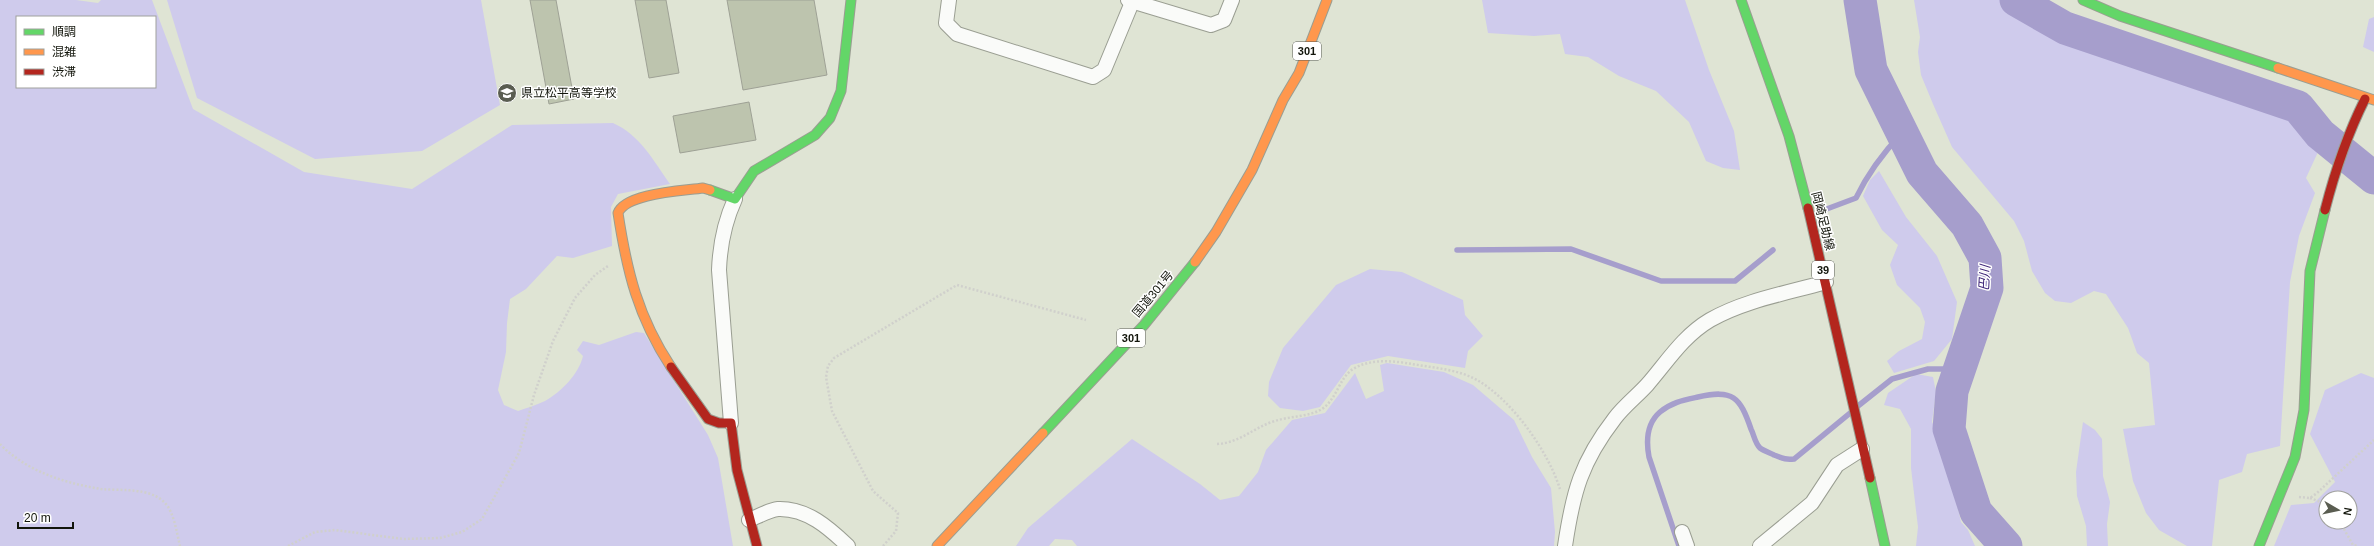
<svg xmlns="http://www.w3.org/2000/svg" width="2374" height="546" viewBox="0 0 2374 546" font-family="Arial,'Noto Sans JP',sans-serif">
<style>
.green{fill:#cfcbec;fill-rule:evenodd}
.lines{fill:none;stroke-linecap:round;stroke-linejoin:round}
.stream{stroke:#a69ecc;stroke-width:5.5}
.river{stroke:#a69ecc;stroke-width:33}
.building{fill:#bdc4ae;stroke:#9ea195}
.street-casing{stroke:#9a9e92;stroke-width:16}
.fast-casing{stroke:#9a9e92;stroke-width:11}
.slow-casing{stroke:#9a9e92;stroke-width:11}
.jam-casing{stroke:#9a9e92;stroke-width:11}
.path{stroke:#d0d0cc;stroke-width:2.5;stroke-dasharray:2 2;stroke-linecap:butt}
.street{stroke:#fafbf9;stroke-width:14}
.fast{stroke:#63d668;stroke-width:9}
.slow{stroke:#ff974d;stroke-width:9}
.jam{stroke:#b3261e;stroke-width:9}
.labels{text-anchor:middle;stroke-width:3;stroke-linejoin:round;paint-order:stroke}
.shield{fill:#fff;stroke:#595b54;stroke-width:1}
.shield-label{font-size:11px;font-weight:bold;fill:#12150b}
.poi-label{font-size:12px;fill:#12150b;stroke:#fff;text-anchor:start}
.street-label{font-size:12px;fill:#12150b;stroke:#fff}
.water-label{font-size:13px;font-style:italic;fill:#3b2276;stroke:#fff}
</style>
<rect width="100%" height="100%" fill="#dfe4d4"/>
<!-- green -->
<g class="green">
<path d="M 0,0 L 76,0 L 98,3 L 101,0 L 152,0 L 193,109 L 304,172 L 412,189 L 512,125 L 613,123 C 640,135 653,160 670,184 L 618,194 L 611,207 L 612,246 L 573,258 L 557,256 L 526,289 L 510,299 L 507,323 L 506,352 L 498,390 L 504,405 L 518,411 C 526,408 537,405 545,401 C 561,392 579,374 583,356 L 577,350 L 583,341 L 599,345 L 636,332 L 644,333 L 708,435 L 718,458 L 733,546 L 0,546 ZM 17,17 L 155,17 L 155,87 L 17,87 Z"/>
<path d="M 167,0 L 481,0 L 500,105 L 422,151 L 315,159 L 197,98 Z"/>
<path d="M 1482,0 L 1685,0 L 1709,70 L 1734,131 L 1740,170 L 1723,168 L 1706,161 L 1689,122 L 1656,91 L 1619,76 L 1588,57 L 1565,54 L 1560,34 L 1534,36 L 1488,33 Z"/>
<path d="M 1914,0 L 2006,0 L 2076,42 L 2289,111 C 2302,120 2310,138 2318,152 L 2306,178 L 2315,193 L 2299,236 L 2290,282 L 2280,446 L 2247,454 L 2242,472 L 2219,480 L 2212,546 L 2187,546 L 2159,530 L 2146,513 L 2133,481 L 2123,429 L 2155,425 L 2149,363 L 2137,353 L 2128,328 L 2106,294 L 2094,291 L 2071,303 L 2055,301 L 2045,293 L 2032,271 L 2024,241 L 2014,221 L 1952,147 L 1933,104 L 1921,75 L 1918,52 L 1920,37 Z"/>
<path d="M 2374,17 L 2374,52 L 2363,47 L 2369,19 Z"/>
<path d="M 1879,171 L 1906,217 L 1937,256 L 1957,302 L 1952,339 L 1934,361 L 1894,373 L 1887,361 L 1899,351 L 1922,339 L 1925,322 L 1920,308 L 1897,285 L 1890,265 L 1898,245 L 1882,230 L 1863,196 L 1870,180 Z"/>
<path d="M 1370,269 L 1402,272 L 1463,300 L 1465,315 L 1483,336 L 1468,351 L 1465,368 L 1388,356 L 1351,365 L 1320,407 L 1303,411 L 1280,408 L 1268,396 L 1269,382 L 1283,348 L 1336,285 Z"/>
<path d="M 1387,363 L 1444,372 L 1473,385 L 1514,420 L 1532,457 L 1551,488 L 1555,532 L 1554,546 L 1077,546 L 1072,540 L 1055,539 L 1049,546 L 1016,546 L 1028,528 L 1132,439 L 1200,484 L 1220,500 L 1239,496 L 1258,472 L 1266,450 L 1292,420 L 1325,413 L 1355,373 L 1366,399 L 1384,391 L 1380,365 Z"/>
<path d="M 2361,373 L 2374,378 L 2374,546 L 2274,546 L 2291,505 L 2314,503 L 2335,482 L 2310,434 L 2325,390 ZM 2326,498 L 2350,498 L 2350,522 L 2326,522 Z"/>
<path d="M 1916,374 L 1933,377 L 1936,392 L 1932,422 L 1945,450 L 1961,522 L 1968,530 L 1975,546 L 1916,546 L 1918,527 L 1911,468 L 1911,429 L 1900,409 L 1884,405 L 1888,393 Z"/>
<path d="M 2083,422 L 2095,430 L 2102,439 L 2103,476 L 2110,502 L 2107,524 L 2108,546 L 2087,546 L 2086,526 L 2077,496 L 2076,472 Z"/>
</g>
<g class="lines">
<!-- stream -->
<g class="stream">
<path d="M 1824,210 L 1856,198 C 1868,173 1883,153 1902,133"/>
<path d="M 1457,250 L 1571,249 L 1661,281 L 1735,281 L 1773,250"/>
<path d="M 1858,406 L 1892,379 L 1928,369 L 1959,369"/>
<path d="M 1679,546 L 1649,457 C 1646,441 1646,424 1660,412 C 1672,402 1684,400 1698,397 C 1733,389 1740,397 1751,429 C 1754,435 1755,443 1760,448 C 1764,451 1770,453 1774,455 C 1782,458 1785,460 1794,459 L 1850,413"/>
</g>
<!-- river -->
<g class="river">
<path d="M 1860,0 L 1871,70 L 1922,173 L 1967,225 L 1985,258 L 1987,288 L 1952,391 L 1949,429 L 1976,512 L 2006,546"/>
<path d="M 2016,0 L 2065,28 L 2298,107 L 2320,134 L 2374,178"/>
</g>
</g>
<!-- building -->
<g class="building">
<path d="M 530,0 L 556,0 L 574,99 L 549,104 Z"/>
<path d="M 635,0 L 666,0 L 679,73 L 649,78 Z"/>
<path d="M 727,0 L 814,0 L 827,75 L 743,90 Z"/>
<path d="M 749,102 L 756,140 L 680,153 L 673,116 Z"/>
</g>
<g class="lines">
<!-- street casing -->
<g class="street-casing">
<g id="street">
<path d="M 949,0 L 946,23 L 957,34 L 1093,77 L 1104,70 L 1133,0"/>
<path d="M 1128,0 L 1211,25 L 1224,20 L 1232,0"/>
<path d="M 731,423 L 719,270 C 720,244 724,223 735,199"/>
<path d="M 749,520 C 757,517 769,510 778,509 C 807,508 829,528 848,546"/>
<path d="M 1682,532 L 1687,546"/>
<path d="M 1565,546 C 1573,492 1581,462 1615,418 C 1624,406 1637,396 1647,385 C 1667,362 1683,336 1710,320 C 1745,300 1788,293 1826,282"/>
<path d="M 1760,546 L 1812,503 L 1837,465 L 1862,449"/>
</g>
</g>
<!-- fast casing -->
<g class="fast-casing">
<g id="fast">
<path d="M 1741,0 L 1789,136 L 1808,208"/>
<path d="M 2083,0 L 2120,16 L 2278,68"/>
<path d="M 710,190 L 735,199 L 754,171 L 815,135 L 830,118 L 841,91 L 851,0"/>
<path d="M 1043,433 L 1144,325 L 1195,262"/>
<path d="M 1870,478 L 1885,546"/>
<path d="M 2259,546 L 2295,457 L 2304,410 L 2310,271 L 2325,210"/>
</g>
</g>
<!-- slow casing -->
<g class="slow-casing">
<g id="slow">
<path d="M 2278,68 L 2374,100"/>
<path d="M 1195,262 L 1216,232 L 1252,170 L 1283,100 L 1299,73 L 1327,0"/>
<path d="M 671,367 C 638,317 627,272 618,213 C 626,193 683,191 703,188 L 710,190"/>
<path d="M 937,546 L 1043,433"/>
</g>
</g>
<!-- jam casing -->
<g class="jam-casing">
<g id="jam">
<path d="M 1808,208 L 1870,478"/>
<path d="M 2325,210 C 2335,171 2347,135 2365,99"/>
<path d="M 671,367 L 708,419 L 719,423 L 731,423 L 737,470 L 757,546"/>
</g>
</g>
<!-- path -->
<g class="path">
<path d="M 0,444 C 26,471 64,483 101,489 C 121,491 150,487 165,503 C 174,512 177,534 180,546"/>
<path d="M 1217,444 C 1240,443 1254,427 1275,421 C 1290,416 1309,417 1322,409 C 1337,399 1339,378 1353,369 C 1371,358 1394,361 1412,364 C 1434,368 1457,369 1477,380 C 1512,400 1548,451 1560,489"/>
<path d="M 2299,497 L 2310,498 L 2317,493 L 2374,440"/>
<path d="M 2310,498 L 2326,504"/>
<path d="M 2340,522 L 2353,545 L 2358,546"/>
<path d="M 288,546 L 315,532 L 335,530 L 403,539 L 440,538 L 462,532 L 482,519 L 519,453 L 534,395 L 553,341 L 575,298 L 595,275 L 608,266"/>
<path d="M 883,546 L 896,531 L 898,513 L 873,491 L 832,411 L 826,377 L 828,366 L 834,358 L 957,285 L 1086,320"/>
</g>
<!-- street -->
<use href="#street" class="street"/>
<!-- fast -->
<use href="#fast" class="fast"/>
<!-- slow -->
<use href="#slow" class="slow"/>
<!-- jam -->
<use href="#jam" class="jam"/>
</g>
<!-- icons -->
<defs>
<g id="school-disc" transform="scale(1)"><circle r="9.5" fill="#5a5d51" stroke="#fff"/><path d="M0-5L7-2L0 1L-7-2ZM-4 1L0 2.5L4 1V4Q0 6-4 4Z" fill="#fff"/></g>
</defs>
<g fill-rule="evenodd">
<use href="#school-disc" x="507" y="93"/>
</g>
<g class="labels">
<!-- shield labels -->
<g class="shield">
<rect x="1293" y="42" width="28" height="18" rx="3"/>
<rect x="1812" y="261" width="22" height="18" rx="3"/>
<rect x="1117" y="329" width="28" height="18" rx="3"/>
</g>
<g class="shield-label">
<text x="1307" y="55">301</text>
<text x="1823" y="274">39</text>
<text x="1131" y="342">301</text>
</g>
<!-- poi labels -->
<g class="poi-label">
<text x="521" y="97">県立松平高等学校</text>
</g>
<!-- street labels -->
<g class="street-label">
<text transform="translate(1823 221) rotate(76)" y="4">岡崎足助線</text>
<text transform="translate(1153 294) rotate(-50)" y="4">国道301号</text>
</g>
<!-- water labels -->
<g class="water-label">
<text transform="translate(1984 278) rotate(-87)" y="5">巴川</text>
</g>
</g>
<!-- legend -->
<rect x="16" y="16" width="140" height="72" fill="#ffffff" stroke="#a0a19d"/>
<rect x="24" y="29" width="20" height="6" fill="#63d668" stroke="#a0a19d"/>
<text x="52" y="36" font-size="12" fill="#12150b">順調</text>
<rect x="24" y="49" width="20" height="6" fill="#ff974d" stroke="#a0a19d"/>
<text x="52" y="56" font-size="12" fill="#12150b">混雑</text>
<rect x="24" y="69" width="20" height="6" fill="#b3261e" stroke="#a0a19d"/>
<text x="52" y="76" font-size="12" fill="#12150b">渋滞</text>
<!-- north arrow -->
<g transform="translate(2338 510) rotate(99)"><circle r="19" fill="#ffffff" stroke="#a0a19d"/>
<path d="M0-3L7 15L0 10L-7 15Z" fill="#5a5d51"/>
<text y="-6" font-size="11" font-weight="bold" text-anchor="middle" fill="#12150b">N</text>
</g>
<!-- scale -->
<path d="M18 522v6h55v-6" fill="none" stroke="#12150b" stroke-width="2"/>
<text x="24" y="522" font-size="12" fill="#12150b" stroke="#ffffff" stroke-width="3" paint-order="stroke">20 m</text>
</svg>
